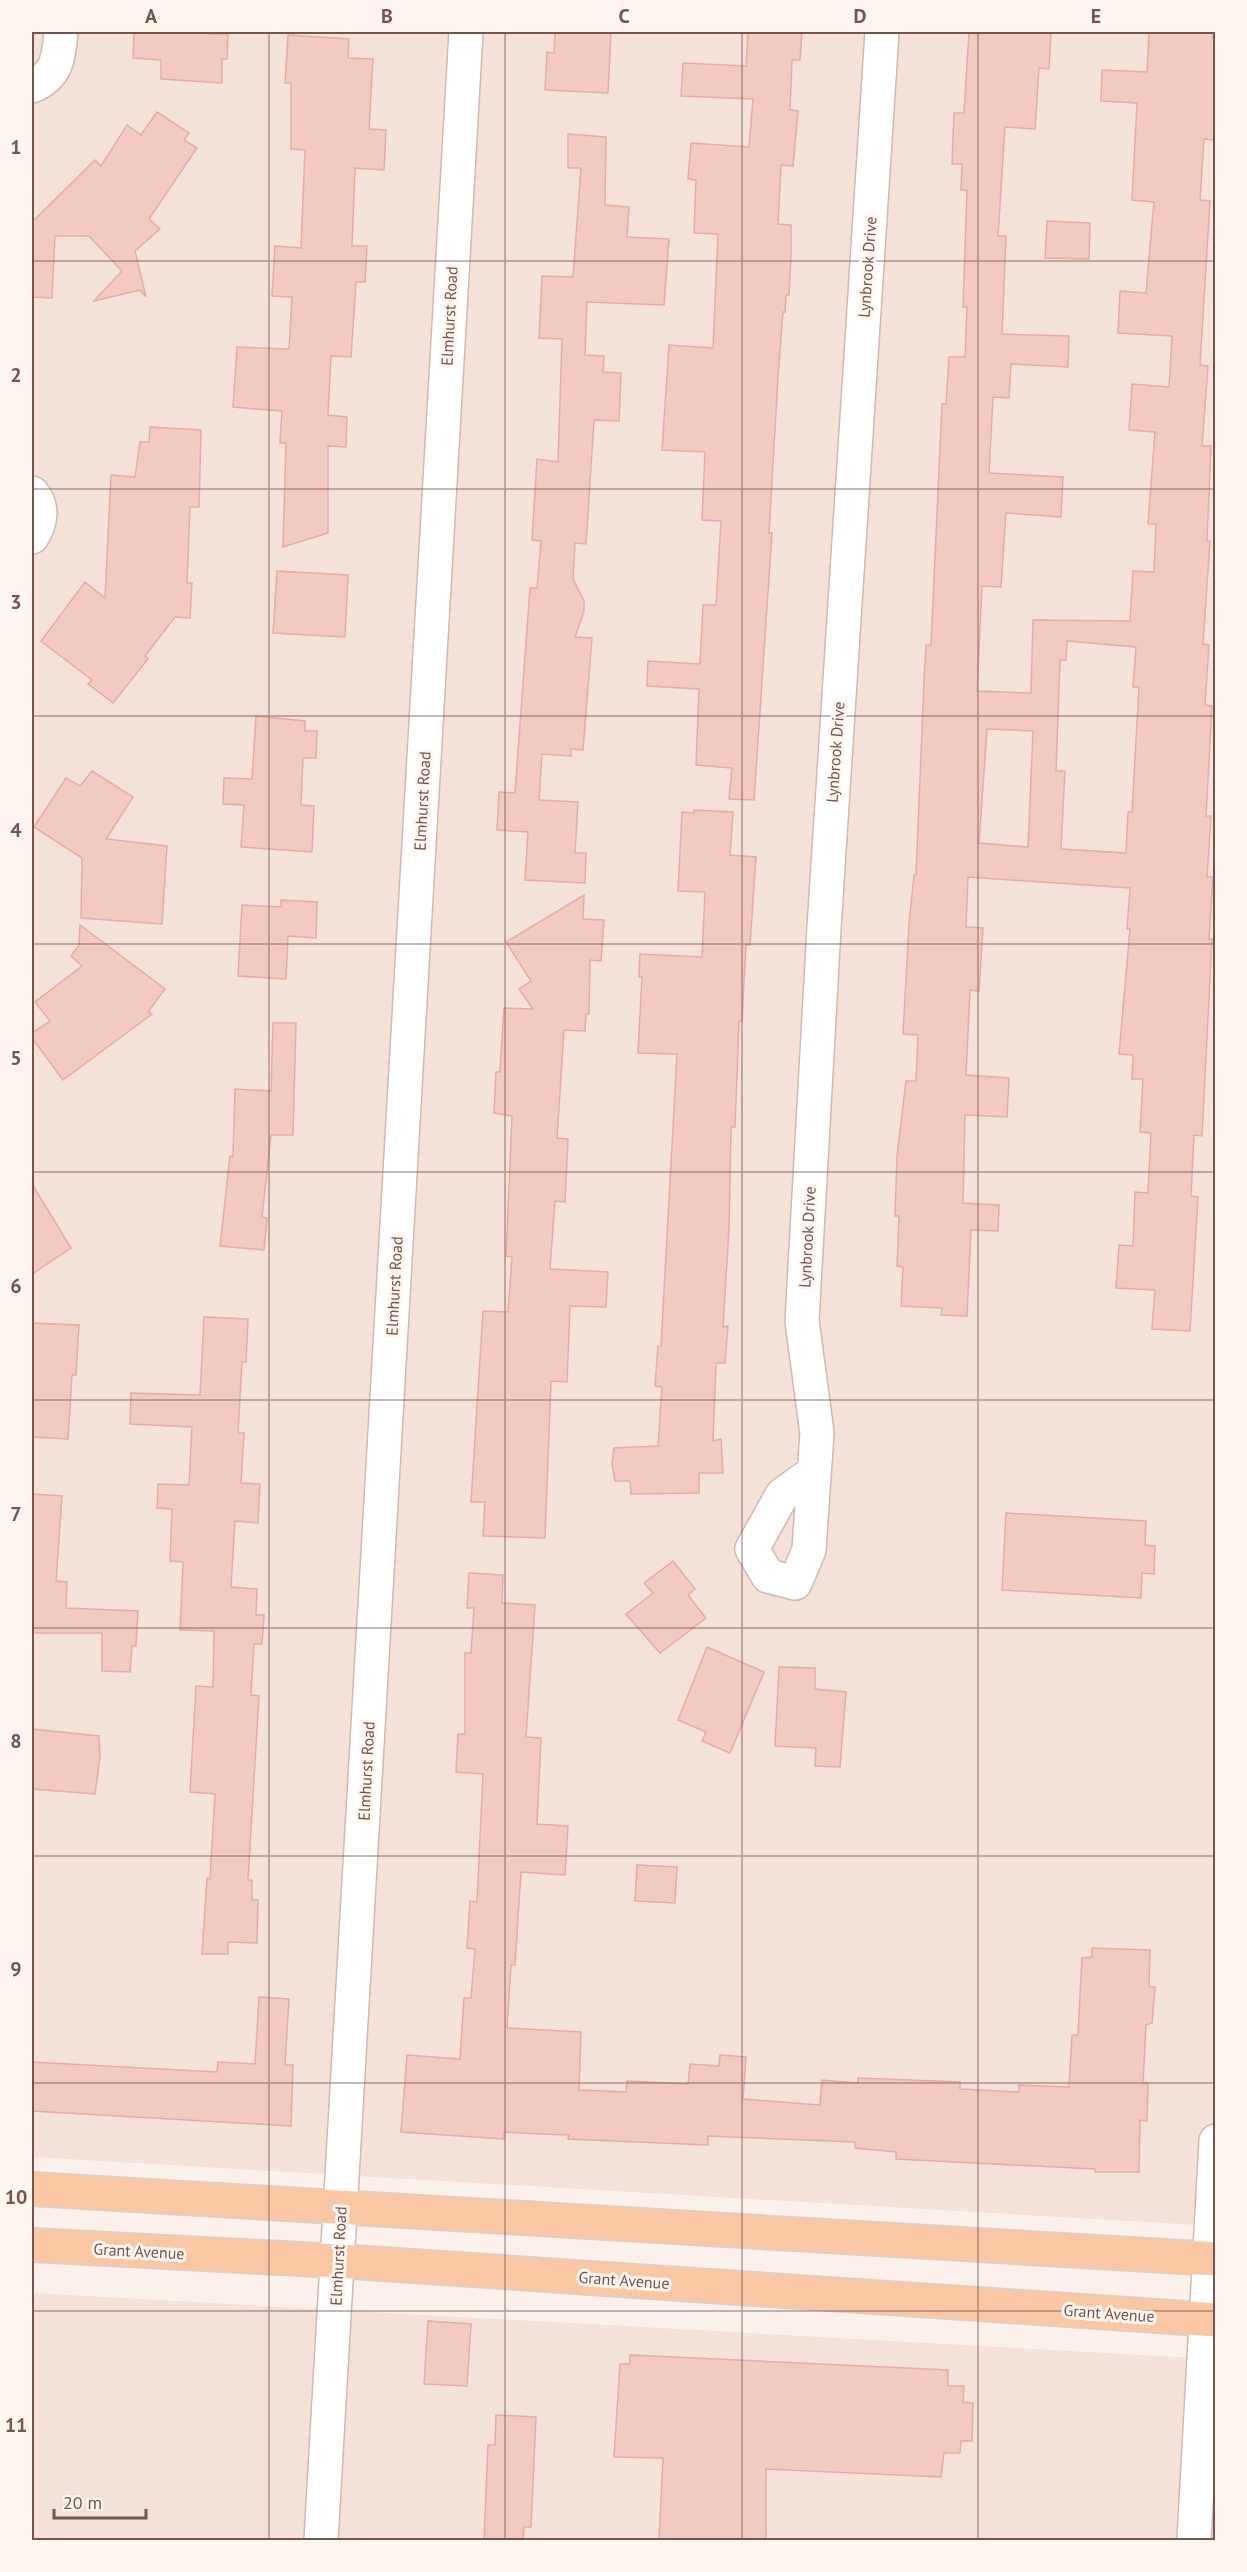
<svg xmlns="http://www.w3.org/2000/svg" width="1247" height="2572" viewBox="0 0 1247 2572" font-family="'PT Sans',sans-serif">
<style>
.residential{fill:#f4e1d8}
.building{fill:#f2cac1;stroke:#e4ada2;stroke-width:1.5;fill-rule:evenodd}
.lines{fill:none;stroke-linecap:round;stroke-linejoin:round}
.minor-casing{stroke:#d1b9b1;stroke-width:36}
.major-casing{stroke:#d9cfcd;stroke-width:36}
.minor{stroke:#fff;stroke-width:33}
.major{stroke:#f9c7a4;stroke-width:33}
.grid{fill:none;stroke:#77534d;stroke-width:1.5;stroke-opacity:0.55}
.labels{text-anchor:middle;stroke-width:6;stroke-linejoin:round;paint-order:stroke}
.street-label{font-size:16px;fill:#77534d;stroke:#fff6f0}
.neatline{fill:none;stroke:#77534d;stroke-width:2}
.grid-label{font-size:20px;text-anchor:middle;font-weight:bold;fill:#77534d}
</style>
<rect width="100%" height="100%" fill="#fcf1ea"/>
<!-- residential -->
<g class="residential">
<path d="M 32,32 L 1215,32 L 1215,2226 L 32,2157 Z"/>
<path d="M 32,2293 L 1215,2359 L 1215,2540 L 32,2540 Z"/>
</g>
<!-- building -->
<g class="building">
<path d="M 134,32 L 228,34 L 227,59 L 222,59 L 222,83 L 161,79 L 161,60 L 133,58 Z"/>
<path d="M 555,32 L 611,32 L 608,93 L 545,90 L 547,52 L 554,53 Z"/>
<path d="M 748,32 L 802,32 L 800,60 L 792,60 L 790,110 L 798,111 L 793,166 L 781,165 L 778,224 L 791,225 L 791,257 L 789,295 L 786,295 L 785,312 L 783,312 L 778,377 L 769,533 L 772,533 L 754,800 L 729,799 L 732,768 L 696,765 L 699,689 L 647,686 L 648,661 L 700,664 L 703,605 L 716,605 L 721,521 L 702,520 L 705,452 L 662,450 L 669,345 L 713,348 L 718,234 L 694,233 L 696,180 L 688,179 L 691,143 L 749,147 L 753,99 L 681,96 L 683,63 L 746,66 Z"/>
<path d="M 969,32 L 1051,32 L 1049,69 L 1039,68 L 1035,129 L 1005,127 L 998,236 L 1006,236 L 1002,334 L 1069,336 L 1068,367 L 1011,364 L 1009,398 L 993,397 L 989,473 L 1063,477 L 1061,517 L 1006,513 L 1001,587 L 982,586 L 977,691 L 1031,693 L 1033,620 L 1130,621 L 1133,571 L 1154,572 L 1156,524 L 1148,524 L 1155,432 L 1129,430 L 1132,384 L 1169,387 L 1172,336 L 1118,333 L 1120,291 L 1146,293 L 1154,202 L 1132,200 L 1137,103 L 1101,101 L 1102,70 L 1147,72 L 1149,32 L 1215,32 L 1214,140 L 1204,139 L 1200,200 L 1210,201 L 1200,365 L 1208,366 L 1202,446 L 1211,446 L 1207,541 L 1210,541 L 1203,644 L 1209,645 L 1205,705 L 1212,706 L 1206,816 L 1211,816 L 1207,877 L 1213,877 L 1209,939 L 1212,939 L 1202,1136 L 1194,1135 L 1191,1196 L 1198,1197 L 1190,1331 L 1152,1329 L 1155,1290 L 1116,1288 L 1119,1245 L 1133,1246 L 1135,1192 L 1148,1193 L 1151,1133 L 1140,1132 L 1143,1079 L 1132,1079 L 1133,1055 L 1119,1054 L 1130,929 L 1127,929 L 1130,888 L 968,877 L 966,927 L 983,928 L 979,991 L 970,990 L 966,1075 L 1009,1078 L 1007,1117 L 965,1115 L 963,1203 L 999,1205 L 998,1231 L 971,1230 L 967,1316 L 941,1315 L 942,1308 L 901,1306 L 903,1267 L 897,1266 L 899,1216 L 895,1216 L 897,1156 L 906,1081 L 916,1081 L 918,1035 L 903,1034 L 909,924 L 914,875 L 916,875 L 924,681 L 926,645 L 931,645 L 942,404 L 946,404 L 949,357 L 965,357 L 967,307 L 963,307 L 967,190 L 961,190 L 962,164 L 952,164 L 954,113 L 964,113 ZM 1067,641 L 1136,647 L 1133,687 L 1139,687 L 1132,812 L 1128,812 L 1126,853 L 1061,849 L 1065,771 L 1056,771 L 1060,660 L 1066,660 ZM 987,729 L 1033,731 L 1028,847 L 979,843 Z"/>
<path d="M 288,35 L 349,39 L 348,58 L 373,59 L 369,129 L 386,130 L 384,170 L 355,168 L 352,246 L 367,246 L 365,282 L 356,282 L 351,357 L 331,356 L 328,415 L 347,417 L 346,447 L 328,446 L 328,533 L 283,547 L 286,443 L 280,443 L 282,411 L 233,407 L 237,347 L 289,349 L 292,297 L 272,296 L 275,246 L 301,248 L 305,150 L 291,149 L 291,83 L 285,83 Z"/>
<path d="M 157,112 L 189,133 L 184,140 L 197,148 L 149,219 L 160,229 L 135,251 L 146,297 L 140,290 L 94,301 L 122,271 L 89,236 L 55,236 L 52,298 L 32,297 L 32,222 L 95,160 L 101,166 L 127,125 L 141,135 Z"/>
<path d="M 568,134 L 606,137 L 605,205 L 629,207 L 627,237 L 669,239 L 664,305 L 587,302 L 585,355 L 604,356 L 603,372 L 621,373 L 619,421 L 594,420 L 586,544 L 575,543 L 573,579 L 584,601 L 584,611 L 575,637 L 592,638 L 583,750 L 571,749 L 571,756 L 542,754 L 539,800 L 578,802 L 575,853 L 586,853 L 585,883 L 525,880 L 528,832 L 497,830 L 499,792 L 515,793 L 530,588 L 537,588 L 541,541 L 532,540 L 537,459 L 558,462 L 562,339 L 539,338 L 542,276 L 573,277 L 581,168 L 568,168 Z"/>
<path d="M 1047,221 L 1090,223 L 1089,259 L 1045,258 Z"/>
<path d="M 150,427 L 201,430 L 199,507 L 190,507 L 187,583 L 192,583 L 190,618 L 175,617 L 145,656 L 148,659 L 113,703 L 88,684 L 92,680 L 41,641 L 85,582 L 105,598 L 111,475 L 135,477 L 140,442 L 149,442 Z"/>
<path d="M 277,571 L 348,575 L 345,637 L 273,633 Z"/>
<path d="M 256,716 L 305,721 L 305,731 L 317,731 L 316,758 L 303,758 L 301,805 L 314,806 L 312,852 L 241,847 L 244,805 L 223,804 L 224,778 L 252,779 Z"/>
<path d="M 92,771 L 133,797 L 106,839 L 167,846 L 162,924 L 81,918 L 82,858 L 34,827 L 66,778 L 80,786 Z"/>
<path d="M 694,810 L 733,812 L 730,855 L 756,857 L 750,945 L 746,945 L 742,1021 L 739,1021 L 735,1127 L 731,1127 L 729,1229 L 723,1327 L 728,1326 L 725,1363 L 716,1363 L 713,1441 L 721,1439 L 723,1473 L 699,1473 L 699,1493 L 631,1494 L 630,1481 L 615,1481 L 612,1464 L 614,1448 L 658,1446 L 662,1387 L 655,1386 L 658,1346 L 661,1346 L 677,1054 L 638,1053 L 642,977 L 639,977 L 640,954 L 702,957 L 705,892 L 678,891 L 682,812 L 694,813 Z"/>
<path d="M 584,895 L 583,919 L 604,920 L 601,961 L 590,960 L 589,1014 L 586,1014 L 585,1031 L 564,1030 L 557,1138 L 568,1139 L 565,1202 L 555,1201 L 550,1269 L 608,1272 L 606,1307 L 570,1306 L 567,1382 L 551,1381 L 545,1538 L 483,1536 L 485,1502 L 471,1502 L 483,1311 L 508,1312 L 512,1257 L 506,1256 L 512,1116 L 494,1113 L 496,1072 L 500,1072 L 504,1008 L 533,1009 L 519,989 L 531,981 L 506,942 Z"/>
<path d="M 281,900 L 317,902 L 316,938 L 288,936 L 286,979 L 238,976 L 242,905 L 281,907 Z"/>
<path d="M 80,925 L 165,989 L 148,1012 L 152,1014 L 63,1080 L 32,1038 L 32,1033 L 50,1021 L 35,1002 L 82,966 L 71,956 L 79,945 Z"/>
<path d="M 273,1023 L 296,1023 L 293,1135 L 271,1135 L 262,1217 L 267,1218 L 264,1250 L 220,1246 L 230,1156 L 233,1157 L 235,1089 L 271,1091 Z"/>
<path d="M 32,1184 L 71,1248 L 32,1274 Z"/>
<path d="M 204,1317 L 248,1319 L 246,1362 L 242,1362 L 238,1433 L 244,1433 L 241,1483 L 260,1484 L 258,1523 L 235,1521 L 231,1587 L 257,1589 L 256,1615 L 264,1615 L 262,1644 L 254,1644 L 251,1695 L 259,1696 L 248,1880 L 252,1880 L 252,1900 L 258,1900 L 257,1943 L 228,1942 L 228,1954 L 202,1954 L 207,1878 L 210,1879 L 215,1794 L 190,1792 L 196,1686 L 213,1687 L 214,1631 L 180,1630 L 183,1562 L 170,1561 L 172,1509 L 157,1508 L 158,1484 L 189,1485 L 192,1427 L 130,1424 L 131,1393 L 200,1395 Z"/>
<path d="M 32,1323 L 79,1325 L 76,1375 L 72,1375 L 68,1439 L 32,1437 Z"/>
<path d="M 32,1494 L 62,1496 L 56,1581 L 67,1582 L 66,1608 L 138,1611 L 136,1646 L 132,1646 L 130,1672 L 102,1671 L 102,1633 L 32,1633 Z"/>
<path d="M 1006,1513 L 1146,1521 L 1145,1545 L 1155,1546 L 1154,1574 L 1142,1573 L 1141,1598 L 1002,1590 Z"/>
<path d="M 673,1561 L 695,1589 L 688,1595 L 706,1618 L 660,1653 L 626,1614 L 653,1593 L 644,1583 Z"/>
<path d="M 469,1573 L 503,1575 L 502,1603 L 535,1605 L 526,1737 L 541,1738 L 537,1824 L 568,1826 L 565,1875 L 521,1872 L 515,1965 L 511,1965 L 507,2028 L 581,2032 L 579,2090 L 626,2092 L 627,2081 L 688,2084 L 690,2064 L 719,2066 L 720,2055 L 746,2057 L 743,2099 L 820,2105 L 822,2080 L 858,2083 L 858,2078 L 960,2082 L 960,2089 L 1019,2092 L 1019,2085 L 1069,2087 L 1072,2035 L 1078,2035 L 1082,1958 L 1092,1957 L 1092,1948 L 1150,1950 L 1149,1987 L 1155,1987 L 1152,2023 L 1146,2025 L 1143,2083 L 1148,2083 L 1147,2121 L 1140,2120 L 1139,2172 L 1095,2172 L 1095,2169 L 896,2159 L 896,2152 L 855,2148 L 855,2142 L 708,2136 L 708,2145 L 568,2139 L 569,2135 L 542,2134 L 504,2132 L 504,2139 L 401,2132 L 407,2055 L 460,2059 L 464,1998 L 471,1998 L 475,1949 L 467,1948 L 470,1901 L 477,1902 L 483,1774 L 456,1772 L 458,1734 L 465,1734 L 465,1653 L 471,1653 L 474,1608 L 467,1608 Z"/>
<path d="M 707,1647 L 764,1672 L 730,1753 L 702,1741 L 706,1732 L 678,1720 Z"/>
<path d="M 779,1667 L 815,1668 L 815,1689 L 846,1692 L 840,1767 L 815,1766 L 816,1748 L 775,1746 Z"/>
<path d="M 32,1729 L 99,1736 L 100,1756 L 95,1794 L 32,1789 Z"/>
<path d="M 637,1865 L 677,1867 L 675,1903 L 635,1901 Z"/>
<path d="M 259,1997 L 289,1999 L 285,2065 L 293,2065 L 291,2126 L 32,2111 L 32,2062 L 217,2072 L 218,2062 L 255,2064 Z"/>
<path d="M 428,2321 L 471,2324 L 467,2386 L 424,2384 Z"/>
<path d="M 630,2355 L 948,2370 L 948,2386 L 964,2386 L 963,2402 L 973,2403 L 972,2441 L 961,2441 L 960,2453 L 944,2453 L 941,2477 L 766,2469 L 766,2541 L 659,2541 L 663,2458 L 614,2457 L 620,2364 L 630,2364 Z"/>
<path d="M 496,2415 L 536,2417 L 531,2527 L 524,2527 L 523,2541 L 484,2541 L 488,2445 L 495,2445 Z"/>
</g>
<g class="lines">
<!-- minor casing -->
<g class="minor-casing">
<g id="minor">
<path d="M 32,86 C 57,76 59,57 61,32"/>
<path d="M 32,493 C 44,506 41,523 32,537"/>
<path d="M 814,1472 L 782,1495 L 752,1549 L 768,1576 L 795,1583 L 809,1550 L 817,1433 L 802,1321 L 824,928 L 882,32"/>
<path d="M 321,2540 L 466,32"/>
<path d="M 1194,2540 L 1216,2141"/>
</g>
</g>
<!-- major casing -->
<g class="major-casing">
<g id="major">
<path d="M 32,2189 L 1216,2259"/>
<path d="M 32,2245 L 338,2261 L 1216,2320"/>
</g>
</g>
<!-- minor -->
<use href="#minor" class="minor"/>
<!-- major -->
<use href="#major" class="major"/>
</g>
<!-- grid -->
<path class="grid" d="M 269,32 L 269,2540M 505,32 L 505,2540M 742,32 L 742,2540M 978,32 L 978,2540M 32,261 L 1216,261M 32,489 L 1216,489M 32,716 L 1216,716M 32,944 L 1216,944M 32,1172 L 1216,1172M 32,1400 L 1216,1400M 32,1628 L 1216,1628M 32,1856 L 1216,1856M 32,2083 L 1216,2083M 32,2311 L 1216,2311"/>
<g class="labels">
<!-- street labels -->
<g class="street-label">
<text transform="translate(867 267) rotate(-86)" y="6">Lynbrook Drive</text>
<text transform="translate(449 316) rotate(-87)" y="6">Elmhurst Road</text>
<text transform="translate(835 752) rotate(-86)" y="6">Lynbrook Drive</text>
<text transform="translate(422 801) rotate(-87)" y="6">Elmhurst Road</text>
<text transform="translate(807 1237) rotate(-87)" y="6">Lynbrook Drive</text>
<text transform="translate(394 1286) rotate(-87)" y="6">Elmhurst Road</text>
<text transform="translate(366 1771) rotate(-87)" y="6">Elmhurst Road</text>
<text transform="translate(139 2251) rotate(3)" y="6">Grant Avenue</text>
<text transform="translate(338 2256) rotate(-87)" y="6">Elmhurst Road</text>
<text transform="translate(624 2280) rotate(4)" y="6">Grant Avenue</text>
<text transform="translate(1109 2313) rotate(4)" y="6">Grant Avenue</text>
</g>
</g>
<!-- border -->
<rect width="1247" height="2572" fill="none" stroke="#fff6f0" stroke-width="66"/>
<!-- scale -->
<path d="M54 2509v9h92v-9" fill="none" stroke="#77534d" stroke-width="3"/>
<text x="63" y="2509" font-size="18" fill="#77534d" stroke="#fff6f0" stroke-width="4.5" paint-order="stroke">20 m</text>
<rect x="33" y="33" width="1181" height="2506" class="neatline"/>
<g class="grid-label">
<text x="151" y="23">A</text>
<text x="387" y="23">B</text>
<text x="624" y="23">C</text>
<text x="860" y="23">D</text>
<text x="1096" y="23">E</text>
<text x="16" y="154">1</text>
<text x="16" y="382">2</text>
<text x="16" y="609">3</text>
<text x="16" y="837">4</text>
<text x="16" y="1065">5</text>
<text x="16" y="1293">6</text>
<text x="16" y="1521">7</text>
<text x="16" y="1748">8</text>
<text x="16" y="1976">9</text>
<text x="16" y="2204">10</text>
<text x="16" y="2432">11</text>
</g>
</svg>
